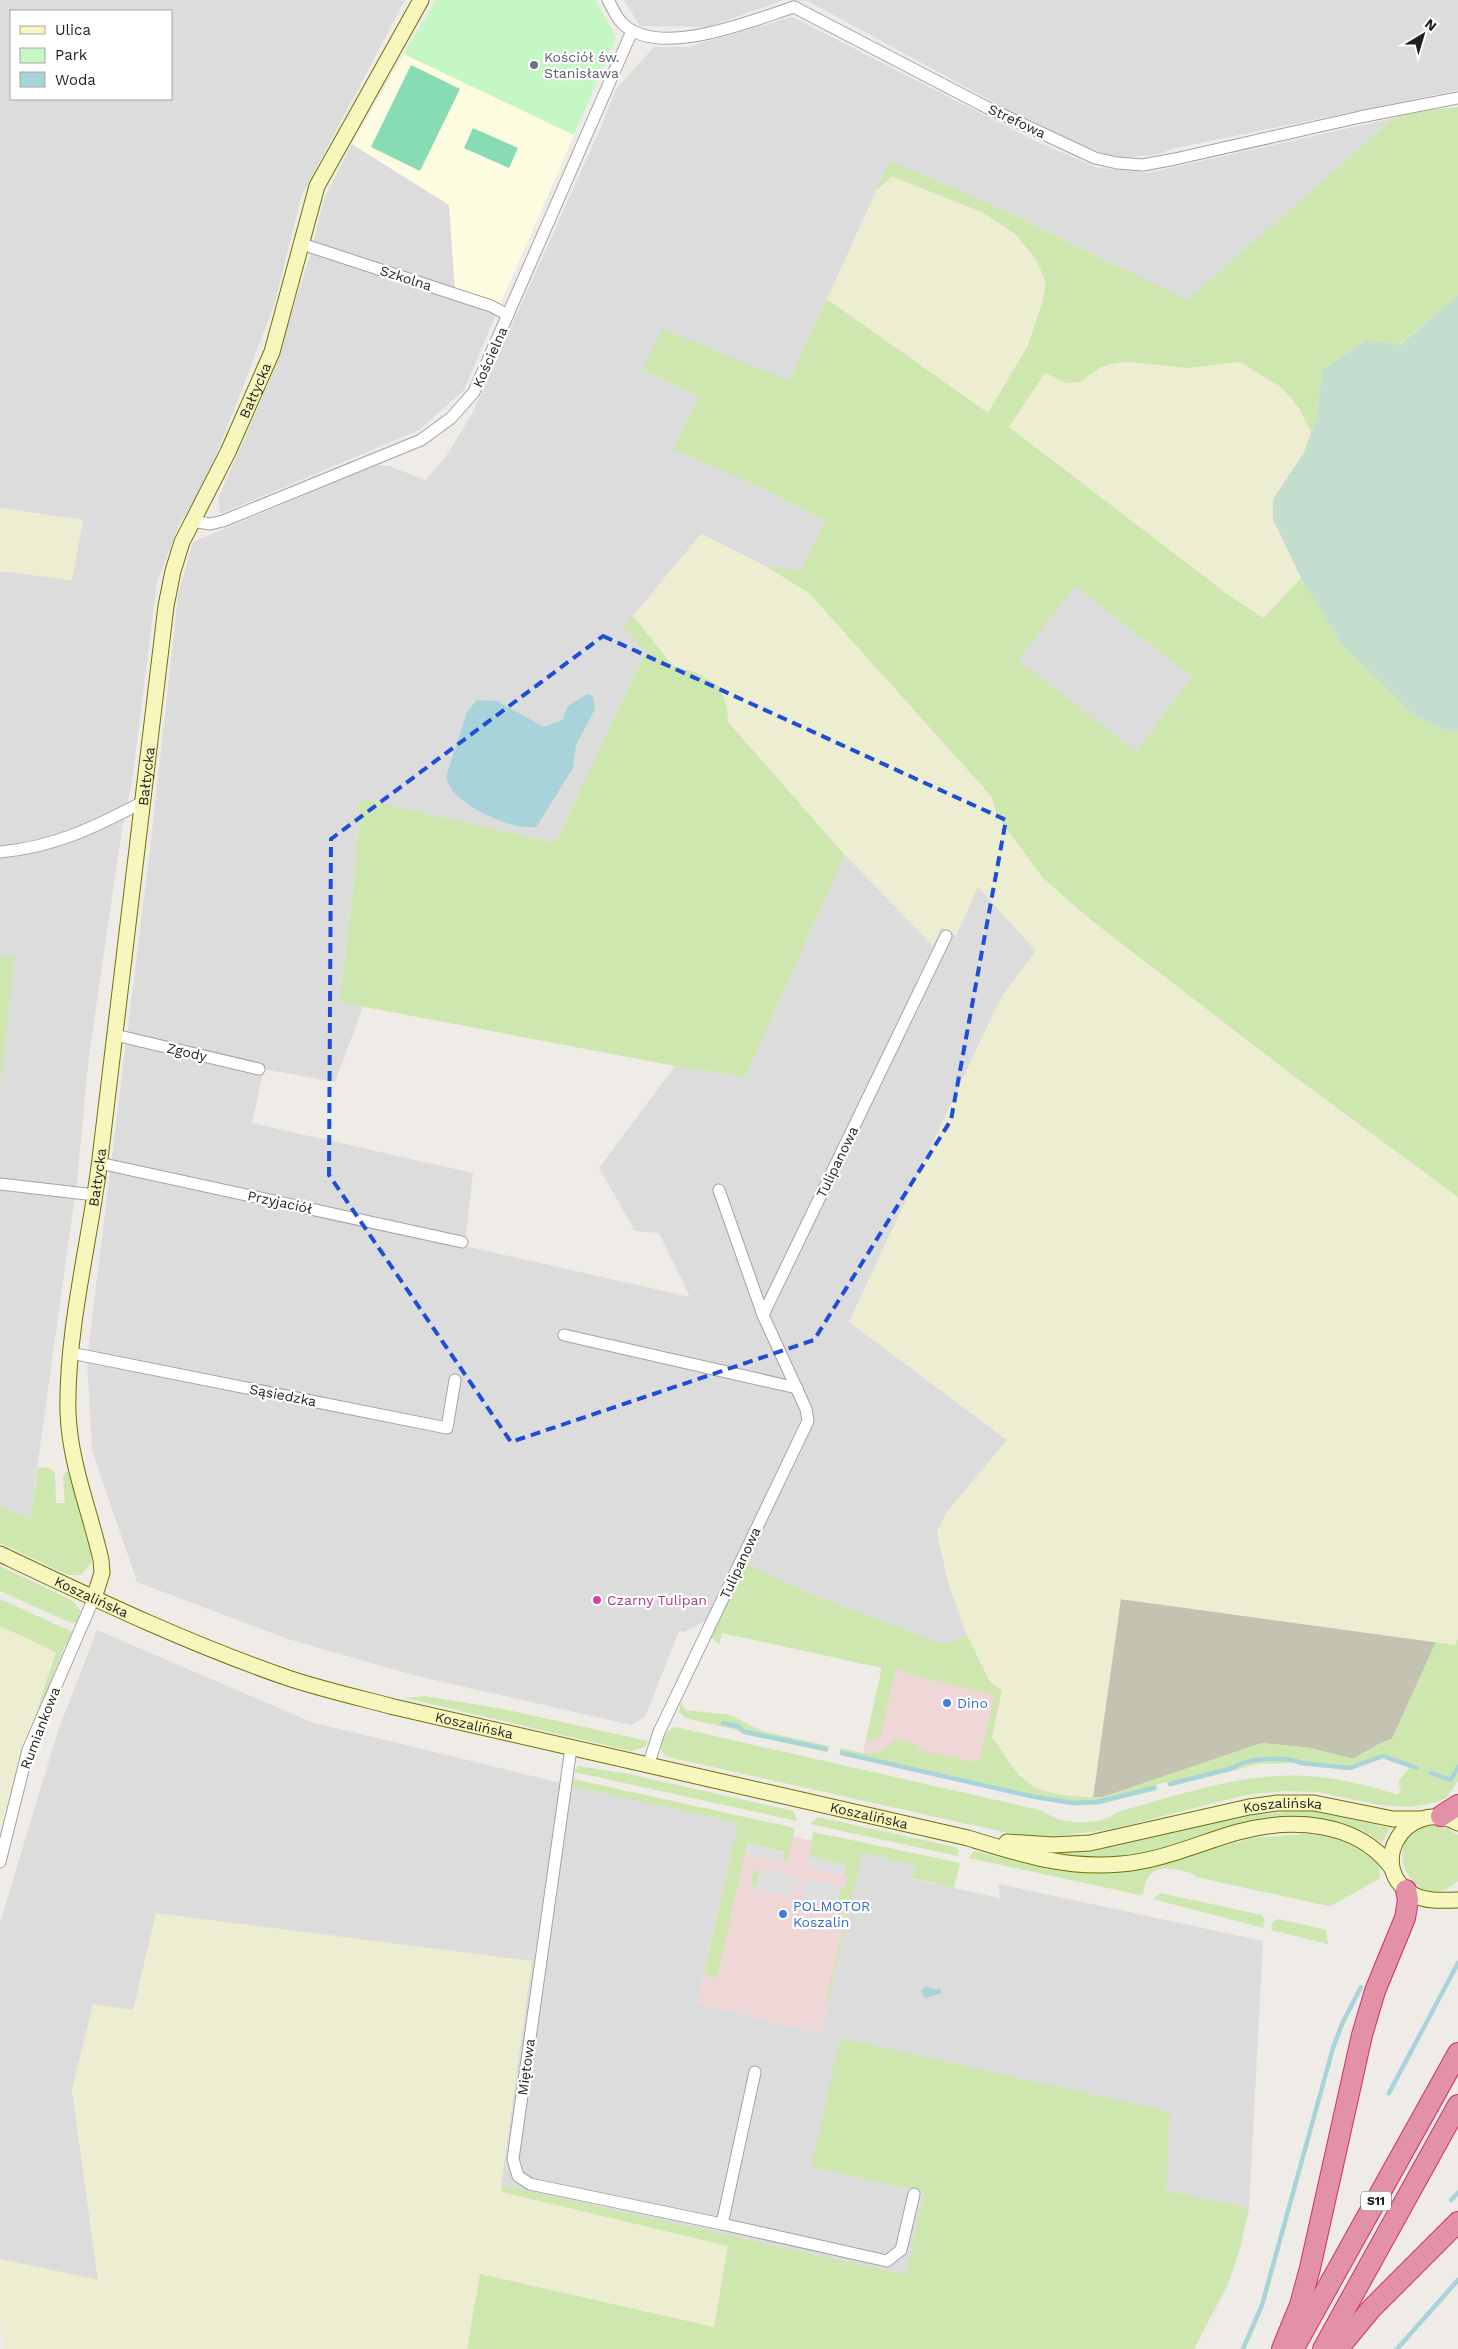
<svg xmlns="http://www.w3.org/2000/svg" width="1458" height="2349" viewBox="0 0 1458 2349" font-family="'Work Sans',sans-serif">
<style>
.residential{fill:#dddcdc;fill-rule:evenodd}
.commercial{fill:#efd6d7}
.education{fill:#fefce0}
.construction{fill:#c4c2b1}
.farmland{fill:#ededd2}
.grass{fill:#cee7ae;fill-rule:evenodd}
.wetland{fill:#c3ddcf}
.park{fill:#c5f7c5}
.pitch{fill:#87dbb5}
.parking{fill:#dfdfdf}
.water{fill:#a8d3db}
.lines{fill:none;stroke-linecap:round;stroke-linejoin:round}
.stream{stroke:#a8d3db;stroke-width:4.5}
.street-casing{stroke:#a3a3a3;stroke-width:13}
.secondary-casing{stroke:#6e720a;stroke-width:17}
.highway-casing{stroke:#d32d72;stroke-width:22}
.street{stroke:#fff;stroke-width:11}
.secondary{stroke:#f7f6bc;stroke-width:15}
.highway{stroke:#e391a6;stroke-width:20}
.marked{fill:none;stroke:#1d4ed8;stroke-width:4;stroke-dasharray:10 6;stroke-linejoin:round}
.worship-dot{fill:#6b7280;stroke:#fff;stroke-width:2}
.hotel-dot{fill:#d1479c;stroke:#fff;stroke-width:2}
.shop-dot{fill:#3f7fe0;stroke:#fff;stroke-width:2}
.labels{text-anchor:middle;stroke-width:4.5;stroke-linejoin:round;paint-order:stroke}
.shield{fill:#fff;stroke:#626262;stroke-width:1}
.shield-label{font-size:12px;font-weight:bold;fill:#1f1f1f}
.worship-label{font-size:14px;fill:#5b616d;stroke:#fff;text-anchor:start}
.street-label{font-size:14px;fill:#1f1f1f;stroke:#fff}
.hotel-label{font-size:14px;fill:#b23c85;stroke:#fff;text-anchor:start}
.shop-label{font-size:14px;fill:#366cbe;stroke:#fff;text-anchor:start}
</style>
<rect width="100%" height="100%" fill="#efebe6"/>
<!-- residential -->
<g class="residential">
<path d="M 0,0 L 405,0 L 301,197 L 274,306 L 207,479 L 179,525 L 157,582 L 132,782 L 122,829 L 89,1055 L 77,1181 L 30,1519 L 0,1506 L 0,571 L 72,580 L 83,520 L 0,508 ZM 11,11 L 171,11 L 171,99 L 11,99 Z"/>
<path d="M 624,0 L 784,0 L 708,27 L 640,26 Z"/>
<path d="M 793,0 L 1458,0 L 1458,90 L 1171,149 L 1160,154 L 1123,158 L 1106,154 L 1052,134 L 808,1 Z"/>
<path d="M 792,17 L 1035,141 L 1098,168 L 1148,173 L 1394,118 L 1187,300 L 1001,209 L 834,284 L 789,381 L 642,370 L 699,397 L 764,489 L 825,521 L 801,570 L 765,566 L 701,534 L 624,627 L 646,651 L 555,843 L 360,798 L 355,873 L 339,1002 L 363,1007 L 335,1082 L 264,1069 L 252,1123 L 473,1173 L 465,1246 L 690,1297 L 659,1233 L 635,1231 L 599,1168 L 675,1066 L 745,1077 L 845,855 L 933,945 L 941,927 L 956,935 L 978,886 L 1037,952 L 1003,995 L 995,1010 L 849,1322 L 1007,1440 L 947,1512 L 937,1532 L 948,1582 L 967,1635 L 945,1646 L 813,1595 L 735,1560 L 705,1621 L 684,1632 L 679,1631 L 645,1717 L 631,1725 L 417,1676 L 288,1639 L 137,1582 L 92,1450 L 87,1359 L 151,840 L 178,596 L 193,542 L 376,465 L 389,466 L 425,480 L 445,458 L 472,414 L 601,127 L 616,89 L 654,47 L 688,47 Z"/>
<path d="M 352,144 L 449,205 L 455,290 L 500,305 L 464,390 L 419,430 L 220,514 L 218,499 L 270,380 L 311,253 L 324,199 Z"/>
<path d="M 1075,586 L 1192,677 L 1136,752 L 1017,660 Z"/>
<path d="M 97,1630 L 311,1722 L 557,1782 L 738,1823 L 697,2003 L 821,2034 L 862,1853 L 915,1865 L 912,1879 L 1000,1898 L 998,1884 L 1263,1941 L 1249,2208 L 1166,2190 L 811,2167 L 924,2192 L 906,2276 L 501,2185 L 532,1961 L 133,2010 L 72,2089 L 98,2280 L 0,2259 L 0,1923 L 58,1731 Z"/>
</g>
<!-- commercial -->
<g class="commercial">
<path d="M 883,1663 L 1002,1690 L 982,1780 L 863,1753 Z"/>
<path d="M 738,1823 L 862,1853 L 821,2034 L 697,2003 Z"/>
</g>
<!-- education -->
<path class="education" d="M 404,54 L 574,135 L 500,305 L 455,290 L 449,205 L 352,144 Z"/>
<!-- construction -->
<path class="construction" d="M 1120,1599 L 1436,1642 L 1392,1739 L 1377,1745 L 1353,1759 L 1310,1748 L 1262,1743 L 1103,1797 L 1093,1797 Z"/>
<!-- farmland -->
<g class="farmland">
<path d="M 891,176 L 982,212 L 1014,233 L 1036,259 L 1046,283 L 1043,300 L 1028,345 L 988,413 L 827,299 L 876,191 Z"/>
<path d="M 1129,362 L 1188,368 L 1240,362 L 1282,388 L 1299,408 L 1311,432 L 1303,454 L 1273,499 L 1273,519 L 1301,578 L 1265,618 L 1227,594 L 1009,427 L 1045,373 L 1080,381 L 1101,367 Z"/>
<path d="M 0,508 L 83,520 L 72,580 L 0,571 Z"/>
<path d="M 701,534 L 765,566 L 809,593 L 992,797 L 997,815 L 1042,877 L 1091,920 L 1295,1077 L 1458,1197 L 1458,1639 L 1455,1645 L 1121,1599 L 1093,1797 L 1053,1792 L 1031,1785 L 1020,1775 L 992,1737 L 1002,1690 L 990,1682 L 967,1635 L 948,1582 L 937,1532 L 947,1512 L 1007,1440 L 849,1322 L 995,1010 L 1003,995 L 1036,951 L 978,887 L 956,936 L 941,927 L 933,946 L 845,855 L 728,722 L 727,707 L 697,673 L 673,666 L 633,616 Z"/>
<path d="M 0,1626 L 56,1652 L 24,1742 L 0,1830 Z"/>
<path d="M 156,1913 L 532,1961 L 501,2185 L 502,2192 L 728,2246 L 714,2328 L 480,2274 L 467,2349 L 5,2349 L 0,2318 L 0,2259 L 98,2280 L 72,2089 L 93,2004 L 133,2010 Z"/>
</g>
<!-- grass -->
<g class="grass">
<path d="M 1458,107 L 1458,295 L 1399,345 L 1367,340 L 1322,370 L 1317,418 L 1311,432 L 1299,408 L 1282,388 L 1240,362 L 1188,368 L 1129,362 L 1116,363 L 1101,367 L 1080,382 L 1067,383 L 1045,373 L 1009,427 L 1227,594 L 1264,618 L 1301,578 L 1342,645 L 1415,716 L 1447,731 L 1458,732 L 1458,1197 L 1295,1077 L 1091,920 L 1042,877 L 997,815 L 992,797 L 809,593 L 765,566 L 801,570 L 825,521 L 764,489 L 673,449 L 699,397 L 642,370 L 663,329 L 789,381 L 827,299 L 988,413 L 1028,345 L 1043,300 L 1046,283 L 1036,259 L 1014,233 L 982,212 L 892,176 L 876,191 L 890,161 L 1001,209 L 1187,300 L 1394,118 L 1413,112 ZM 1075,586 L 1192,677 L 1136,752 L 1018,660 Z"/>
<path d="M 633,616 L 673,666 L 697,673 L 720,687 L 727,707 L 728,722 L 845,855 L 745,1077 L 675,1066 L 339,1002 L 355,873 L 360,798 L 555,843 L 646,651 L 623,627 Z"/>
<path d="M 0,956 L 15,958 L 0,1087 Z"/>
<path d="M 38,1467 L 49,1468 L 55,1473 L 56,1503 L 65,1503 L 63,1477 L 66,1471 L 71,1474 L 92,1552 L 91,1563 L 81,1575 L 68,1575 L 0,1543 L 0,1506 L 30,1519 Z"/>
<path d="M 746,1564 L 813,1595 L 945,1645 L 967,1635 L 990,1682 L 1002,1690 L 992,1737 C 1003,1752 1015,1775 1031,1785 C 1050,1796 1082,1797 1103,1797 L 1262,1743 L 1310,1748 L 1353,1759 L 1377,1745 L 1392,1739 L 1436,1642 L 1455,1645 L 1458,1639 L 1458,1781 L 1446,1798 L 1437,1802 L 1410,1807 L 1381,1805 L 1317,1792 L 1285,1791 L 1252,1794 L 1225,1800 L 1113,1829 L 1035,1839 L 668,1757 L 663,1754 C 658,1743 664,1732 675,1727 L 1040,1810 C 1045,1812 1050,1816 1055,1818 C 1071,1824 1104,1825 1117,1812 C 1166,1799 1216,1781 1266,1777 C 1311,1772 1356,1781 1398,1795 L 1401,1790 L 1398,1782 L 1409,1768 L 1382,1758 L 1349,1770 L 1296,1763 L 1259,1764 L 1169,1787 L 1167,1782 L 1157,1784 L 1157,1790 L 1101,1804 L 1077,1806 L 840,1755 L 840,1748 L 863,1753 L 877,1753 L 897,1739 L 917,1744 L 916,1749 L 979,1763 L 995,1695 L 909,1674 L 909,1672 L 896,1669 L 881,1734 L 876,1740 L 866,1740 L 882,1668 L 722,1633 L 719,1645 L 711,1637 Z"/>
<path d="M 0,1566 L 73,1601 L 80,1610 L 78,1623 L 71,1623 L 0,1591 Z"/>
<path d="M 0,1599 L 73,1632 L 65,1646 L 26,1743 L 56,1652 L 0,1626 Z"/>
<path d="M 425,1696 L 503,1709 L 648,1741 L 645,1747 L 631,1751 L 405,1698 Z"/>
<path d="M 681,1702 L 685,1710 L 730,1715 L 762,1731 L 829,1746 L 827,1752 L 743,1734 L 737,1730 L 685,1718 L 679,1712 Z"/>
<path d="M 578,1766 L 629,1774 L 793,1811 L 797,1821 L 574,1772 Z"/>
<path d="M 573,1779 L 795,1828 L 788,1859 L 783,1862 L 785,1851 L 747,1843 L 717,1978 L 704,1975 L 738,1823 L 571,1786 Z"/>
<path d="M 1312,1811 L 1390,1828 L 1382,1843 L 1364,1831 L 1340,1822 L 1284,1817 L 1229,1826 L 1150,1854 L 1097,1860 L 1050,1853 L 1051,1851 L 1256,1814 Z"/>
<path d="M 818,1817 L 955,1847 L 959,1851 L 958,1856 L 810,1824 Z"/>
<path d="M 1434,1825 L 1447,1828 L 1458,1835 L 1458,1881 C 1413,1922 1372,1830 1434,1825 Z"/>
<path d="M 813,1832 L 960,1863 L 954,1888 L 912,1878 L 915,1865 L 862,1853 L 828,2003 L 826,2002 L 846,1913 L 840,1912 L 840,1908 L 837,1907 L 841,1887 L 845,1888 L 848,1877 L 844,1876 L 846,1865 L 810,1857 Z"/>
<path d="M 1305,1834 C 1335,1836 1356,1844 1379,1865 L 1380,1877 L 1377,1880 L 1333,1905 L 1328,1906 L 1196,1877 C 1192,1872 1187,1872 1182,1871 C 1158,1865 1147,1869 1143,1894 L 1140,1895 L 969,1858 L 974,1851 L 1039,1866 L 1154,1864 L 1253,1838 Z"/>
<path d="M 760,1869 L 756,1889 L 751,1881 L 754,1872 Z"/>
<path d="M 1160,1893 L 1262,1915 L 1265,1920 L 1263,1928 L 1153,1899 Z"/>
<path d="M 1278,1919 L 1323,1929 L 1326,1931 L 1328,1944 L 1271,1930 L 1273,1922 Z"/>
<path d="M 840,2038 L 1170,2112 L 1166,2190 L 1249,2208 L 1240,2249 L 1228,2284 L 1194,2349 L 467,2349 L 480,2274 L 714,2327 L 728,2246 L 502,2192 L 501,2185 L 906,2275 L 924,2192 L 811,2167 Z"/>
</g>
<!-- wetland -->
<path class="wetland" d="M 1458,295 L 1458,732 L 1447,731 L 1415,716 L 1342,645 L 1301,578 L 1273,519 L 1273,499 L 1303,454 L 1317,418 L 1322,370 L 1367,340 L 1400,345 Z"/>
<!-- park -->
<path class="park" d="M 436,0 L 595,0 L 616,37 L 574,135 L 404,54 Z"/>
<!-- pitch -->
<g class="pitch">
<path d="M 411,65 L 460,89 L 420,171 L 371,147 Z"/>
<path d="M 473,128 L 518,148 L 509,168 L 464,148 Z"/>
</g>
<!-- parking -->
<g class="parking">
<path d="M 747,1843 L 785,1852 L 783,1862 L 745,1853 Z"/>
<path d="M 810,1857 L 846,1865 L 844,1876 L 808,1867 Z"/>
<path d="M 760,1869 L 798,1877 L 794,1898 L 756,1889 Z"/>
<path d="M 805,1879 L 841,1887 L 837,1907 L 801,1899 Z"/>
</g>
<!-- water -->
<g class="water">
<path d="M 587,694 L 593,696 L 595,709 L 576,745 L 573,768 L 537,826 C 517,833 465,808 453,791 C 450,787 448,782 446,777 L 467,712 L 477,700 L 497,701 L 544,727 L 562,720 L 568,706 Z"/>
<path d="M 926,1986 L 936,1990 L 939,1988 L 942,1993 L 925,1998 L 921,1991 Z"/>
</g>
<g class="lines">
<!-- stream -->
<g class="stream">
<path d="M 723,1723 L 737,1726 L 745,1732 L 826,1749"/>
<path d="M 842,1753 L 1030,1796 L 1072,1803 L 1097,1802 L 1154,1788"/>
<path d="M 1431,1773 L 1451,1780 L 1458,1767"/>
<path d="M 1170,1784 L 1233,1768 C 1245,1758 1287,1756 1301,1763 L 1350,1768 L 1383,1756 L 1417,1768"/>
<path d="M 1389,2093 L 1458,1963"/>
<path d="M 1451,2200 L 1458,2193"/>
<path d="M 1243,2349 L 1262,2305 L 1333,2048 L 1342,2024 L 1361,1987"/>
<path d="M 1397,2349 L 1458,2280"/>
</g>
<!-- street casing -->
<g class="street-casing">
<g id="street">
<path d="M 608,0 C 612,7 616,17 622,23 C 658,60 753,20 794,7"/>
<path d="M 794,7 L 988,108 L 1095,158 L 1117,163 L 1143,165 L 1175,159 L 1360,117 L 1458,98"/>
<path d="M 302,244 L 491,306 L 508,315"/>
<path d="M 192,521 L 210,524 L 223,521 L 421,440 L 451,418 L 474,392 L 632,31"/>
<path d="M 0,852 C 55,847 95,827 143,802"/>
<path d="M 115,1035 L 259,1069"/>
<path d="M 99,1163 L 462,1242"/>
<path d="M 0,1184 L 95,1195"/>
<path d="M 719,1190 L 763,1315"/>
<path d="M 564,1335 L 797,1388"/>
<path d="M 71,1353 L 447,1428 L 455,1380"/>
<path d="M 571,1748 L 513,2159 L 518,2176 L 530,2184 L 722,2224 L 755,2072"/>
<path d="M 648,1766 L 659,1732 L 808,1421 L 806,1409 L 763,1315 L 946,936"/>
<path d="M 0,1862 L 28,1750 L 94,1598"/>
<path d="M 722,2224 L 887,2261 L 901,2250 L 914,2194"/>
</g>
</g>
<!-- secondary casing -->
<g class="secondary-casing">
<g id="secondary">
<path id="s1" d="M 0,1554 C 95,1599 191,1645 291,1679 C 325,1690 360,1698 394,1707 L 968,1838 C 1020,1854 1065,1869 1121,1864 C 1161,1861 1199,1843 1238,1832 C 1290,1818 1356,1820 1391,1867"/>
<path id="s2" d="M 94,1598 L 102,1573 L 101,1560 C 90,1511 70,1464 68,1413 C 66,1331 90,1241 100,1159 C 123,974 145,790 166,606 L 173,571 L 182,542 L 228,452 L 272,352 L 317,186 L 421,0"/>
<path d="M 1458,1823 C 1404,1795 1363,1871 1416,1896 C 1429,1902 1444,1900 1458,1900"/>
<path id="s3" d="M 1007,1842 L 1053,1845 L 1090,1843 L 1249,1807 L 1277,1803 L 1314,1803 L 1393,1819 L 1419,1819"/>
</g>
</g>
<!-- highway casing -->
<g class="highway-casing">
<g id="highway">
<path d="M 1441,1816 L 1458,1805"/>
<path d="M 1295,2346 L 1458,2053"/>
<path d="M 1282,2349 L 1300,2305 L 1310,2268 L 1362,2035 L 1375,1991 L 1405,1918 L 1408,1900 L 1406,1890"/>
<path d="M 1323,2349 L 1458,2105"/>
<path d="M 1338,2349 L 1371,2309 L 1458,2222"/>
</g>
</g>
<!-- street -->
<use href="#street" class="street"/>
<!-- secondary -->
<use href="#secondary" class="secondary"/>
<!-- highway -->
<use href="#highway" class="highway"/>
</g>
<!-- marked area -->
<path class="marked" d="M 603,636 L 1006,820 L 951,1120 L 814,1340 L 511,1442 L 329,1175 L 331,839 Z"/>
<!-- markers -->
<circle class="worship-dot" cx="534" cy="65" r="5"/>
<circle class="hotel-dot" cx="597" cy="1600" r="5"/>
<g class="shop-dot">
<circle cx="947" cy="1703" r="5"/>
<circle cx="783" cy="1914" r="5"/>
</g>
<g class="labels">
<!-- shield labels -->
<rect class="shield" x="1361" y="2191.5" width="30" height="19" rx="4"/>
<g class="shield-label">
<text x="1376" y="2205">S11</text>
</g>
<!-- worship labels -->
<g class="worship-label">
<text x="544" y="62">Kościół św.<tspan x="544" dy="16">Stanisława</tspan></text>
</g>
<!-- street labels -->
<g class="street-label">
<text transform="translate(1017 121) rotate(25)" y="5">Strefowa</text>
<text transform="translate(406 278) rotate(18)" y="5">Szkolna</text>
<text transform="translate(490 357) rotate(-66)" y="5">Kościelna</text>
<text dy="5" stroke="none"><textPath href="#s2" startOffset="1238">Bałtycka</textPath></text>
<text dy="5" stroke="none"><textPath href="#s2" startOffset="832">Bałtycka</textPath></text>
<text transform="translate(187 1052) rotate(13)" y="5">Zgody</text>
<text transform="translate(837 1162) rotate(-64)" y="5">Tulipanowa</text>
<text dy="5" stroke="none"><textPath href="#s2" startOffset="428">Bałtycka</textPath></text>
<text transform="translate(280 1202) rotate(12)" y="5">Przyjaciół</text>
<text transform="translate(283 1395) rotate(11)" y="5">Sąsiedzka</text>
<text transform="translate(740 1563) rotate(-65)" y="5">Tulipanowa</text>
<text dy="5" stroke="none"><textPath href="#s1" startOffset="101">Koszalińska</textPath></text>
<text dy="5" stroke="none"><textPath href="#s1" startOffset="506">Koszalińska</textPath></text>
<text transform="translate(40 1728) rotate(-69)" y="5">Rumiankowa</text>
<text dy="5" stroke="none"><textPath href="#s3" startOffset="280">Koszalińska</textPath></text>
<text dy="5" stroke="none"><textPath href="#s1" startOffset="911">Koszalińska</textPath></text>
<text transform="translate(526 2067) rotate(-82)" y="5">Miętowa</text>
</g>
<!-- hotel labels -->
<g class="hotel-label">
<text x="607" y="1605">Czarny Tulipan</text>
</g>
<!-- shop labels -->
<g class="shop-label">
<text x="957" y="1708">Dino</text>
<text x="793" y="1911">POLMOTOR<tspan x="793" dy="16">Koszalin</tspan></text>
</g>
</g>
<!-- legend -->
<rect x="10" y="10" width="162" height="90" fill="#ffffff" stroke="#a5a5a5"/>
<rect x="20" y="26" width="25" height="8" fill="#f7f6bc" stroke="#a5a5a5"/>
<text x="55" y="35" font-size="15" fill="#1f1f1f">Ulica</text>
<rect x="20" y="48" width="25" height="15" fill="#c5f7c5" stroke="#a5a5a5"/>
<text x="55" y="60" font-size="15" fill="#1f1f1f">Park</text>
<rect x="20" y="72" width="25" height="15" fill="#a8d3db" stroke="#a5a5a5"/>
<text x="55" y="85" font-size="15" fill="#1f1f1f">Woda</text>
<!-- north arrow -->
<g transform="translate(1423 35) rotate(38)" stroke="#ffffff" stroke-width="4" paint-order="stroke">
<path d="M0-4L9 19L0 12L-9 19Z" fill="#1f1f1f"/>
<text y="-8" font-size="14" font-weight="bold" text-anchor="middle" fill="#1f1f1f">N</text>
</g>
</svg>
